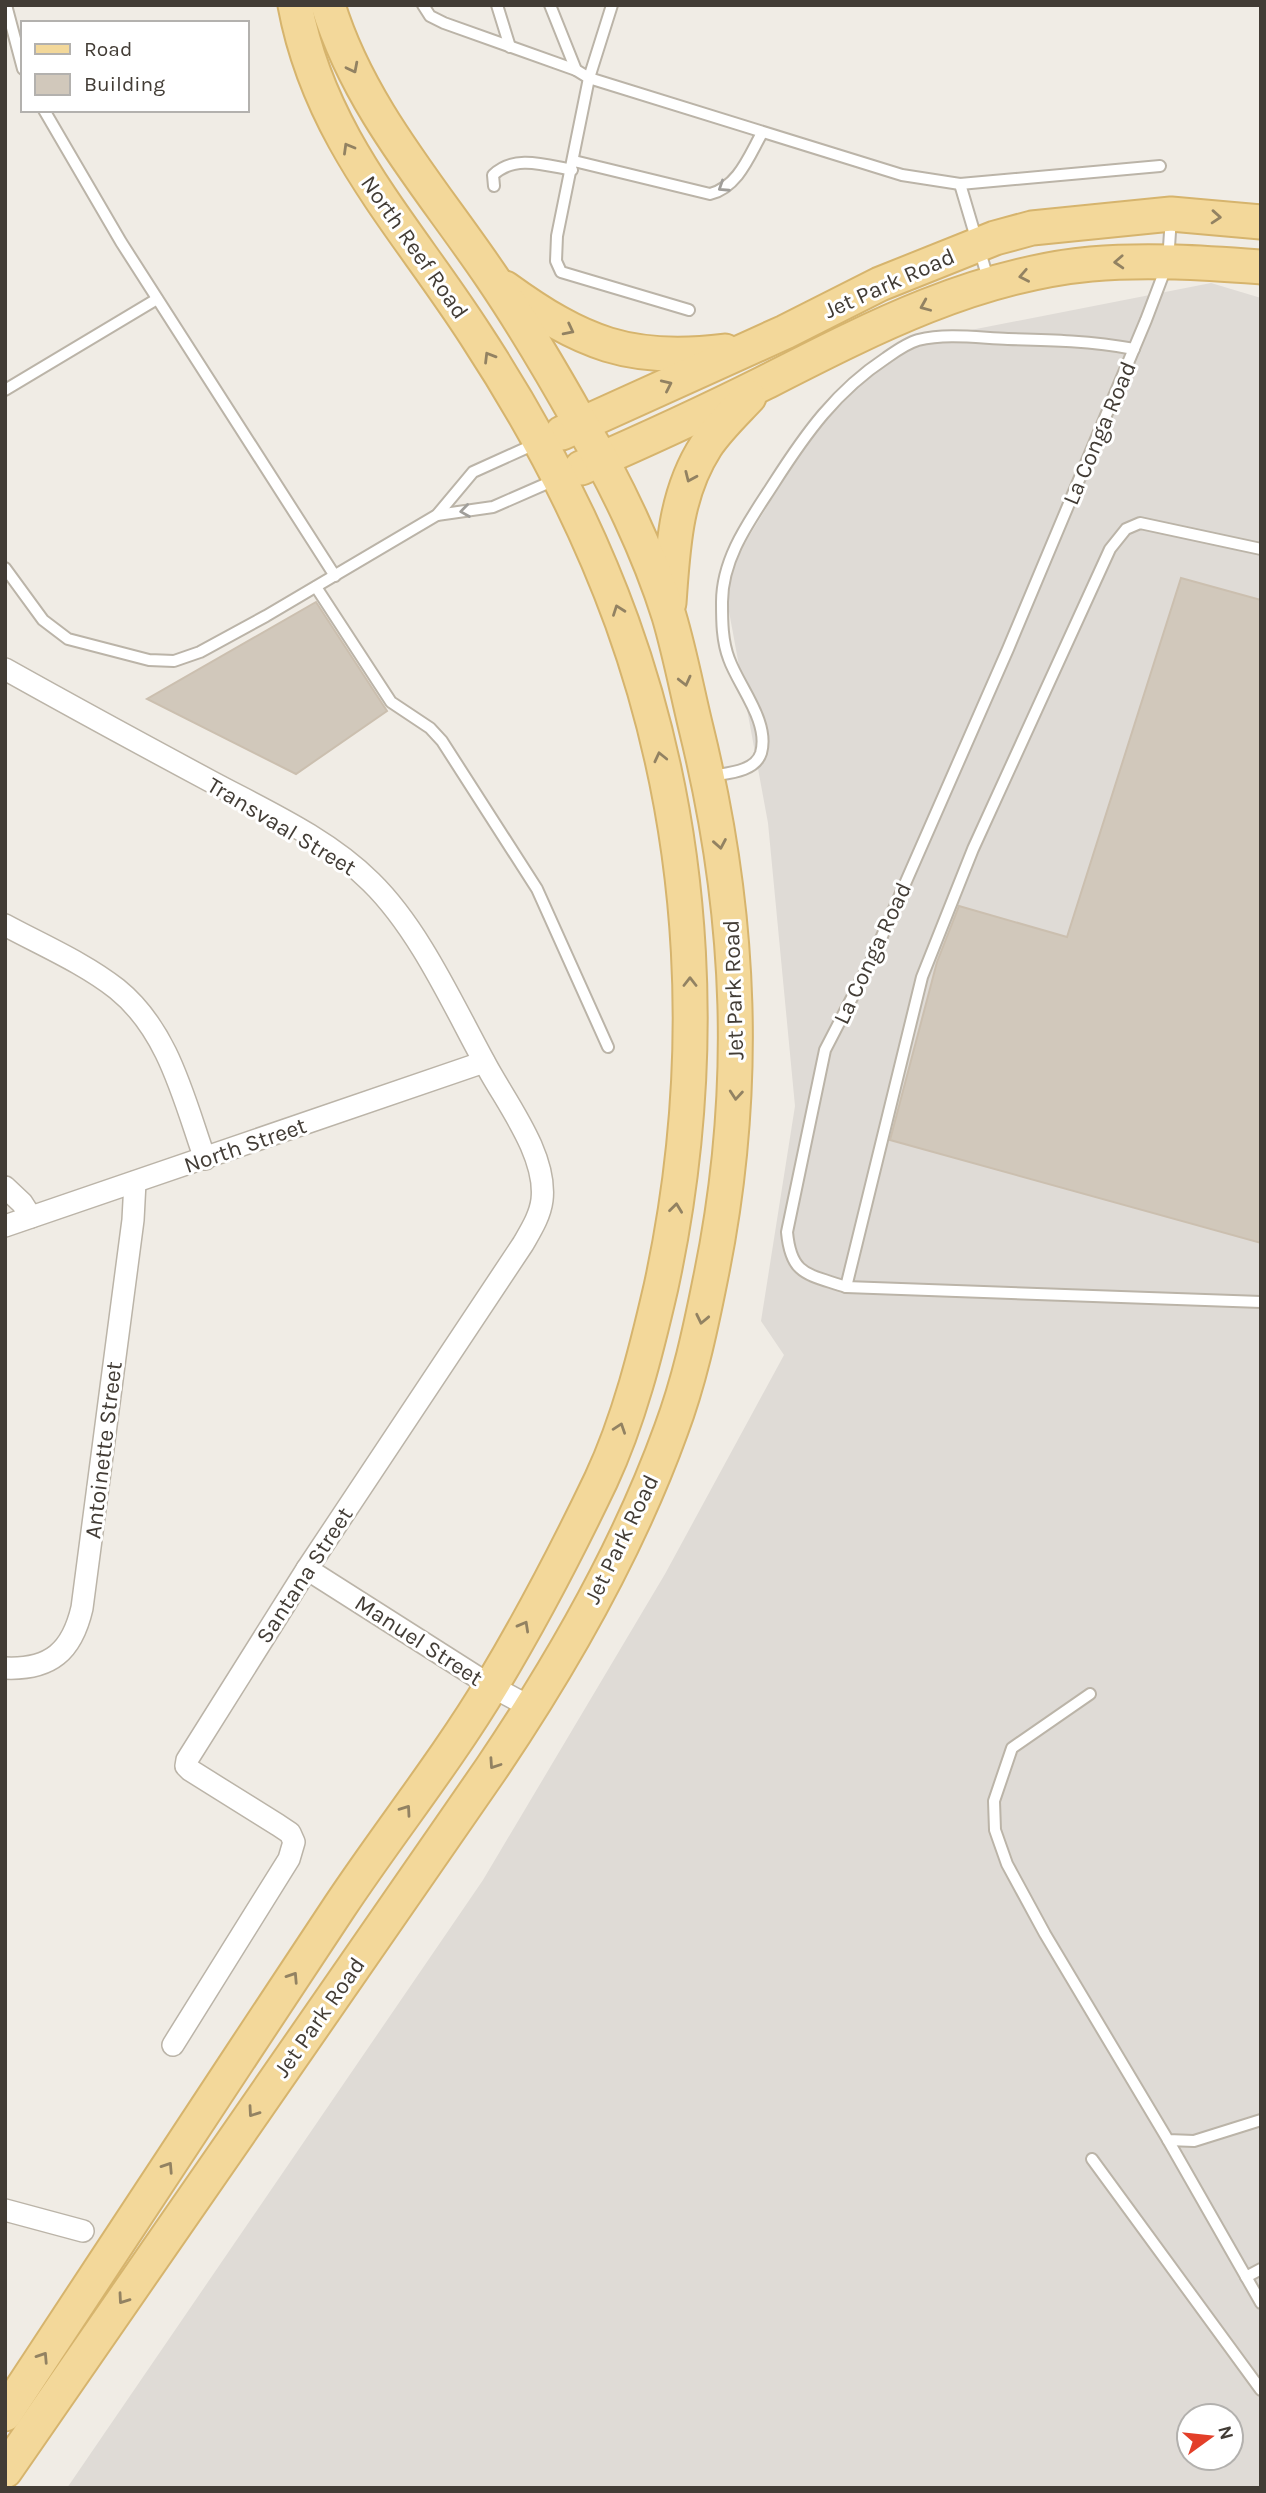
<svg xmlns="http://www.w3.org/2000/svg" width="1266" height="2493" viewBox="0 0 1266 2493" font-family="Karla,sans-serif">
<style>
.industrial{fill:#dfdbd6;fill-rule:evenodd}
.building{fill:#d1c8bb;stroke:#cbbfaf;stroke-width:2}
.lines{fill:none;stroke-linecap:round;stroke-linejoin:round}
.service-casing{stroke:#bbb4a8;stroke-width:14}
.minor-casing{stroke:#bbb4a8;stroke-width:24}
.primary-casing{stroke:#d6b46d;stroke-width:37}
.service{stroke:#fff;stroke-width:10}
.minor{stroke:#fff;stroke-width:21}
.primary{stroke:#f3d89a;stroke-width:33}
.oneway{stroke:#928262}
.oneway2{stroke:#a09e9a}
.labels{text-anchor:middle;stroke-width:6;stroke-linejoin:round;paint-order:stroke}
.street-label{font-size:23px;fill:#423c35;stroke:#fff}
</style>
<rect width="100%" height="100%" fill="#f0ece5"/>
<!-- industrial -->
<path class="industrial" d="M 1211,283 L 1261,298 L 1261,2488 L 67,2488 L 483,1880 L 665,1574 L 784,1355 L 761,1321 L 795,1106 L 768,823 L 723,579 L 829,405 L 925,339 ZM 1189,2416 L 1231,2416 L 1231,2458 L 1189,2458 Z"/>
<!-- building -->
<g class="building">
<path d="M 1181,578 L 1261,600 L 1261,1243 L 890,1140 L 937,962 L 959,906 L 1067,937 Z"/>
<path d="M 316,602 L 387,711 L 296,774 L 147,699 Z"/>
</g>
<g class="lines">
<!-- service casing -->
<g class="service-casing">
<g id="service">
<path d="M 6,5 L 23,69"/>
<path d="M 423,5 L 430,16 L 444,23 L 576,70"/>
<path d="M 497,5 L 510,47"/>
<path d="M 550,5 L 576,70 L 589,78 L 612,5"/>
<path d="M 44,110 L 121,242 L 335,576"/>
<path d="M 574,161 L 710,194 C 738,187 749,156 762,133"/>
<path d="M 960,184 L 989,282"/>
<path d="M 494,186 L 493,175 C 515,154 545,165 572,170"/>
<path d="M 1171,217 L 1168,262 L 1146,320 L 1008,649 L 872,959 L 825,1050 L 787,1232 C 791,1276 808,1274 846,1287 L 1261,1302"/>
<path d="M 689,310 L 561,272 L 556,261 L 557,236 L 589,78 L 902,175 L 960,184 L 1160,166"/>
<path d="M 5,390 L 157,299"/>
<path d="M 437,515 L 493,507 L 557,479"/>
<path d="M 5,568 L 43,620 L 68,639 L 149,660 L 174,661 L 200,652 L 266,616 L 437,515 L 473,472 L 535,444"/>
<path d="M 316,587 L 391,702 L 430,728 L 442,741 L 537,889 L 608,1047"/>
<path d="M 711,776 C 727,773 755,772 761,753 C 770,722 739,687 729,659 C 722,641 722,621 722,602 C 722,557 751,519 774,483 C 806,433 836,391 886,358 C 896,351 907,343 918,340 C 947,333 979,338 1008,339 C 1051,340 1092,341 1134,349"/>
<path d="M 846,1287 L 922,977 L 973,849 L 1110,549 L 1126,529 L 1140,523 L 1261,549"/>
<path d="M 1090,1694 L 1012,1748 L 994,1801 L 995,1830 L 1007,1864 L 1045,1934 L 1168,2140 L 1194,2141 L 1261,2120"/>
<path d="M 1168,2140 L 1261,2303"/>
<path d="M 1092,2159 L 1261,2390"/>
<path d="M 1246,2277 L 1261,2269"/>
</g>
</g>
<!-- minor casing -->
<g class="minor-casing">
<g id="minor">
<path d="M 5,669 C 73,707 141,744 210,781 C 264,810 327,838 371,882 C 422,932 456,1012 491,1074 C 511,1109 547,1158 542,1200 C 540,1216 531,1230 523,1244 L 307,1569 L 187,1760 L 186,1766 L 190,1770 L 278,1825 L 290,1833 L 294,1842 L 289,1859 L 173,2045"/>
<path d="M 5,925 C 42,945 84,963 117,989 C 169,1031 184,1100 205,1159"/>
<path d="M 5,1187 L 22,1203 L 31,1217"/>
<path d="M 5,1226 L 484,1062"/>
<path d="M 307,1569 L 491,1686 L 532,1708"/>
<path d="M 5,1668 C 51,1670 72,1651 82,1608 L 133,1220 L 135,1182"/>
<path d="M 5,2210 L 83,2231"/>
</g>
</g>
<!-- primary casing -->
<g class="primary-casing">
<g id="primary">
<path d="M 505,288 C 581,343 630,363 725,351"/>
<path d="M 562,433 L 785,332 L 880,284 L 995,238 L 1032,228 L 1171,214 L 1261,222"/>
<path d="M 581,468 C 643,441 704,413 764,383 C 868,330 973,275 1091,264 C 1148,259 1204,263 1261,267"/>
<path d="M 669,603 C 673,548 675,494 706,446 C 718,428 735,412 749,397"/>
<path d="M 5,2414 C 117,2244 228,2075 340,1906 C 390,1831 447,1760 493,1683 C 532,1618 568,1549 601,1480 C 629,1420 646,1352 661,1287 C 709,1065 699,836 622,622 C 585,520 534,424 475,334 C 404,224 320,139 295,5"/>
<path d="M 5,2471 L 491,1769 C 562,1664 628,1549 671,1430 C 689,1382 700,1331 710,1281 C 749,1093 742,915 696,728 C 687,691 680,653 669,616 C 649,552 615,481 581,424 C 553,374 523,323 491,276 C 432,189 359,107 328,5"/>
</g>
</g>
<!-- service -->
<use href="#service" class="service"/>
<!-- minor -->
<use href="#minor" class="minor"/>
<!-- primary -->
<use href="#primary" class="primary"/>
</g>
<!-- one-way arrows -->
<defs><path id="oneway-chevron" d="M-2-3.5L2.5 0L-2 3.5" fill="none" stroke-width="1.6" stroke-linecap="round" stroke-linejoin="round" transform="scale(1.75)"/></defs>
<g class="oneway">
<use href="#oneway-chevron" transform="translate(353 68) rotate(63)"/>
<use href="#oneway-chevron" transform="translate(348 148) rotate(-120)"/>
<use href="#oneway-chevron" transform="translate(1216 217) rotate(4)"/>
<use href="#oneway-chevron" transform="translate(1119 262) rotate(177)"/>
<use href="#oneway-chevron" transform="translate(1024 276) rotate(169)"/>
<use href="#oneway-chevron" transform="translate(925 306) rotate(157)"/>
<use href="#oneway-chevron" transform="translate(569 330) rotate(27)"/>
<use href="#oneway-chevron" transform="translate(489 357) rotate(-121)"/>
<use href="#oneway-chevron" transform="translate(667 385) rotate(-25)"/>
<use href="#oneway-chevron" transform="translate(690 477) rotate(114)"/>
<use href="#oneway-chevron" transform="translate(618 610) rotate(-110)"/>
<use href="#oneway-chevron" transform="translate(685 681) rotate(76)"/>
<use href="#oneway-chevron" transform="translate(660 757) rotate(-103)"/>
<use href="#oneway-chevron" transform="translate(720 844) rotate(80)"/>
<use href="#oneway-chevron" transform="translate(690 982) rotate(-90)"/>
<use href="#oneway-chevron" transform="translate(736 1095) rotate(95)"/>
<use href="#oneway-chevron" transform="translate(676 1208) rotate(-83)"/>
<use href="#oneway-chevron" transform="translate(702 1319) rotate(102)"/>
<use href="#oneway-chevron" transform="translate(620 1428) rotate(-71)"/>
<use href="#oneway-chevron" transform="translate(524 1626) rotate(-61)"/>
<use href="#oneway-chevron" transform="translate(494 1764) rotate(124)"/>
<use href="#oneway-chevron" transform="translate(406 1810) rotate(-55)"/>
<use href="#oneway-chevron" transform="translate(293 1977) rotate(-57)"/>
<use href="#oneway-chevron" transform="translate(253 2112) rotate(125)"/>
<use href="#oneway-chevron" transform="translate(168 2167) rotate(-57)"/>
<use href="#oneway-chevron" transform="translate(123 2299) rotate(125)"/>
<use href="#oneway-chevron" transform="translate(43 2357) rotate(-57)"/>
</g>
<g class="oneway2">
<use href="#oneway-chevron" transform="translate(723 187) rotate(147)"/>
<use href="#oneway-chevron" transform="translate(465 511) rotate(172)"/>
</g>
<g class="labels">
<!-- street labels -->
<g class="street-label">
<text transform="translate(415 247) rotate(55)" y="8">North Reef Road</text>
<text transform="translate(889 283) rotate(-24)" y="8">Jet Park Road</text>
<text transform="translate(1099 433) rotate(-67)" y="8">La Conga Road</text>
<text transform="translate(282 826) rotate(31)" y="8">Transvaal Street</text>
<text transform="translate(872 953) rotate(-65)" y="8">La Conga Road</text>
<text transform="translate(733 990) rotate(-92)" y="8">Jet Park Road</text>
<text transform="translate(245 1145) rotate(-19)" y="8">North Street</text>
<text transform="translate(103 1450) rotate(-83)" y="8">Antoinette Street</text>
<text transform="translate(621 1539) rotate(-64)" y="8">Jet Park Road</text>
<text transform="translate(304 1575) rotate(-57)" y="8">Santana Street</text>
<text transform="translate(419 1640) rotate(33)" y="8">Manuel Street</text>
<text transform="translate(319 2017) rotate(-55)" y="8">Jet Park Road</text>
</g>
</g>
<!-- border -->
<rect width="1266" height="2493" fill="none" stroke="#423c35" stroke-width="14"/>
<!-- legend -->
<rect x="21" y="21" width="228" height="91" fill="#ffffff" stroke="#b3b1ae" stroke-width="2"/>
<rect x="35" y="44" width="35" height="10" fill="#f3d89a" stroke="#b3b1ae" stroke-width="2"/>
<text x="84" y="56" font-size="21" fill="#423c35">Road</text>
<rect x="35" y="74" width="35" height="21" fill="#d1c8bb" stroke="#b3b1ae" stroke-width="2"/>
<text x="84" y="91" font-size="21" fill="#423c35">Building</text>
<!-- north arrow -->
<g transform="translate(1210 2437) rotate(75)"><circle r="33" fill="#ffffff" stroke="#b3b1ae" stroke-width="2"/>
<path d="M0-5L12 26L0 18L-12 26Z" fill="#e33f29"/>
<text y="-10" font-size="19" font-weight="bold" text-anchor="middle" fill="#423c35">N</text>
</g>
</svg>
